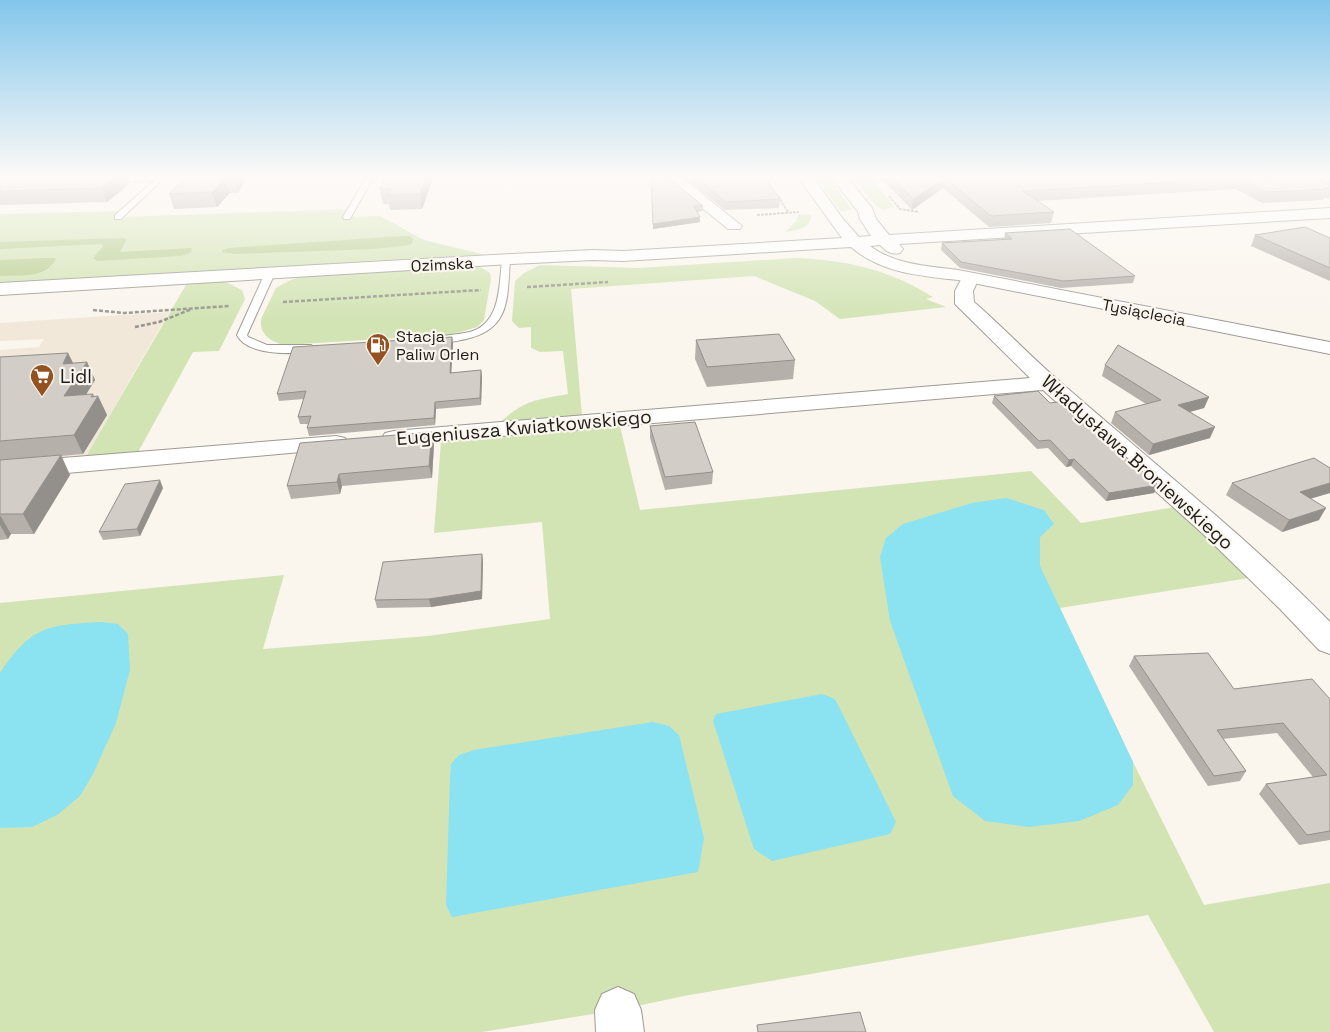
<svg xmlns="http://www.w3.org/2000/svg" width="1330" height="1032" viewBox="0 0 1330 1032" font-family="'Space Grotesk',sans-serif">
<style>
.built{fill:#f1e8d9}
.green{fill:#d2e4b4}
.forest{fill:#b8ce90}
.water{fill:#8be2f1}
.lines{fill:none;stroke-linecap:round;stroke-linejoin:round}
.lane-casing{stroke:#9e9a93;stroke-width:2}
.street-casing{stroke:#9e9a93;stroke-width:2}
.secondary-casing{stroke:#9e9a93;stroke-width:2}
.path-far1{stroke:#98958f;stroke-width:2;stroke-dasharray:3 1;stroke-linecap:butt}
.path{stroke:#98958f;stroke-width:2.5;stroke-dasharray:4 2;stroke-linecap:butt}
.lane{fill:#fff;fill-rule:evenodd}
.street{fill:#fff;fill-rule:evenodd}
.secondary{fill:#fff;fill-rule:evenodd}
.wall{fill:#b5b0aa}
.shaded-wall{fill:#93908b}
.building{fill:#d2cdc6;stroke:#93908b}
.labels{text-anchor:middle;stroke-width:4.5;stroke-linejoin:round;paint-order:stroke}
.far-street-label{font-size:16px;fill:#1d1b18;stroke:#faf5ed}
.far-poi-label{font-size:16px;fill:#1d1b18;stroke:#faf5ed;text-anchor:start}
.poi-label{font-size:19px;fill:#1d1b18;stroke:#faf5ed;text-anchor:start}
.street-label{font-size:19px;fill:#1d1b18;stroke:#faf5ed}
</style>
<rect width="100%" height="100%" fill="#faf5ed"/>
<!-- built -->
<path class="built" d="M 169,312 L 85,458 L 0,465 L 0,350 L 39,347 L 44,339 L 0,341 L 0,323 Z"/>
<!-- green -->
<g class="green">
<path d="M 816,176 L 828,176 L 852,210 L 840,211 Z"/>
<path d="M 852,176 L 870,176 L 894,207 L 882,210 L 874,204 Z"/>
<path d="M 352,209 L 347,217 L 380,216 L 424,240 L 506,260 L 451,264 L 480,267 L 490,273 L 491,279 L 484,320 L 477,327 L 461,332 L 446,335 L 285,345 C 271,342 257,333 262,317 L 276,288 L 288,281 L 318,271 L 224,281 L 242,290 L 245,299 L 219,351 L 193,352 L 137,454 L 85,458 L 190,278 L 0,289 L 0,214 L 124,211 L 119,217 Z"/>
<path d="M 799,214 L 811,215 C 810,230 797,230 785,232 L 796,221 Z"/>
<path d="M 796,258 C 847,260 890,270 933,297 L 926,299 L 946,307 L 840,319 L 815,301 L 754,276 L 571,289 L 582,416 L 499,423 C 525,400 535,400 568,394 L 563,351 L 540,352 L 531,348 L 531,327 L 519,328 L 512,321 L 515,281 L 524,273 L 540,265 L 638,268 Z"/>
<path d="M 620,426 L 640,510 L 1031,471 L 1081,523 L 1187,505 L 1249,578 L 1060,608 L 1133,762 L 1204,905 L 1330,883 L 1330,1032 L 1214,1032 L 1148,915 L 684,996 L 618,1010 L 482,1032 L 0,1032 L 0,603 L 284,575 L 263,649 L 428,636 L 550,619 L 542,522 L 434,533 L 441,441 Z"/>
</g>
<!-- forest -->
<g class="forest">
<path d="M 401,236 L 410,236 L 413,239 L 413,242 L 410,245 L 374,249 L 234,254 L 222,252 L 223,250 L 229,248 Z"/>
<path d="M 123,238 L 127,239 L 120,252 L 191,248 L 192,251 L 190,253 L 181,256 L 97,261 L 93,258 L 103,246 L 101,244 L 0,249 L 0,242 Z"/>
<path d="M 43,258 L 56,258 C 48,279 18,275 0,276 L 0,260 Z"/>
</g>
<!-- water -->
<g class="water">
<path d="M 1006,498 L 1044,510 L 1054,524 L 1040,537 L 1040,566 L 1133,762 L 1133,785 L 1118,805 L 1079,821 L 1029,827 L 985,821 L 953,796 L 890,621 L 880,557 L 886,538 L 903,524 L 972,503 Z"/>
<path d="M 102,622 L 118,624 L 128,634 L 130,670 L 116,723 L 93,774 L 80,796 L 57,815 L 32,827 L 0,828 L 0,673 C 32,625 49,625 102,622 Z"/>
<path d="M 822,694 L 835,699 L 896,822 L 890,834 L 772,861 L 754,849 L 713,721 L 716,714 Z"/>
<path d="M 653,722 L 669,726 L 679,735 L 704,838 L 698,872 L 452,917 L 446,905 L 450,778 L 451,764 L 459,755 L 474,750 Z"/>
</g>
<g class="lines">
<!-- lane casing -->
<g class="lane-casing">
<g id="lane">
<path d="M 136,176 L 188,176 L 163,179 L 121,219 L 115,219 L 115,215 L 155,180 L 111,182 L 107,180 L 111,178 Z"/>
<path d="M 367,176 L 374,176 L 350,219 L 344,219 L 343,217 Z"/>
<path d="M 506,257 L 510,260 C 507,298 511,329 466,339 C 456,341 442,345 431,342 L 430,340 L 431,338 C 444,335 457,335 470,332 C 501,323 499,286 502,260 Z"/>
<path d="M 270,270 L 275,273 L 247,335 L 248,337 L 267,345 L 311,345 L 316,348 L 315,350 C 295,355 247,356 237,335 L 265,273 Z"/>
</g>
</g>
<!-- street casing -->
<g class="street-casing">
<g id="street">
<path d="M 663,176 L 680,176 L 742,226 L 740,229 L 728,229 Z"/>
<path d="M 970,273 L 976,274 L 979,278 L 973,291 L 974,302 C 1003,327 1029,355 1058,380 C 1149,460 1245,535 1330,622 L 1330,654 L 1319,650 L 1280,609 L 1202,533 L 1043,390 L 394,445 L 385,443 L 382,438 L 385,433 L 394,431 L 1030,378 L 955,304 L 955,291 L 964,274 Z"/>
<path d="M 336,436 L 345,438 L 348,443 L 345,448 L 0,479 L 0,463 Z"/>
<path d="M 618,987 L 634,994 L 641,1010 L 644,1032 L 596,1032 L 595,1010 L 602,994 Z"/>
</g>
</g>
<!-- secondary casing -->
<g class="secondary-casing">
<path id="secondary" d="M 797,176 L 812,176 L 843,219 L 859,237 L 871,236 L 860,219 L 858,212 L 831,176 L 846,176 L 872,208 L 876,219 L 889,235 L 1330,208 L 1330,218 L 899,244 L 903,249 L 900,253 C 891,255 887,252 880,245 L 870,246 C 895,265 928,266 958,270 L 1330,342 L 1330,354 L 958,280 C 920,276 881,273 851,247 L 623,261 L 593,260 L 512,264 L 0,295 L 0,283 L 512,254 L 593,250 L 623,251 L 842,238 Z"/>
</g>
<!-- path-far1 -->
<g class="path-far1">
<path d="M 778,196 L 788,212"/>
<path d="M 889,196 L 900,209 L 919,212"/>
<path d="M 757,215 L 799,212"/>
</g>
<!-- path -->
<g class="path">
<path d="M 527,287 L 608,282"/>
<path d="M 283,302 L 481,290"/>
<path d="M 93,310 L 124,313 L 229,306"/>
<path d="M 135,327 L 159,322 L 192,309"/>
</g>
<!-- lane -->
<use href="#lane" class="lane"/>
<!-- street -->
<use href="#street" class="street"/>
<!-- secondary -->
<use href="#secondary" class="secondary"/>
</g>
<!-- wall -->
<g class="wall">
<path d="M 0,176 L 129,184 L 107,202 L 0,205 Z"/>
<path d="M 187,176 L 247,176 L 238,193 L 230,193 L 217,207 L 174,209 L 169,194 Z"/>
<path d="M 385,176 L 434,176 L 422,209 L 390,210 L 389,204 L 383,204 L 380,189 Z"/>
<path d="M 685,176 L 764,176 L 780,199 L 779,208 L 725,210 L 685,178 Z"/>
<path d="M 879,176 L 1330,176 L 1330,198 L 1324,198 L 1323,200 L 1262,203 L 1236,189 L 1037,201 L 1054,212 L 1051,223 L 989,227 L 943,188 L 912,210 Z"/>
<path d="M 651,177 L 703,206 L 703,211 L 697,212 L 700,222 L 653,229 Z"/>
<path d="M 1005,233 L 1135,276 L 1133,283 L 1061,288 L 960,268 L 941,250 L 942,243 L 1004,240 Z"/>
<path d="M 1255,235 L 1330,238 L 1330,281 L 1251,246 Z"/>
<path d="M 452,337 L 453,344 L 451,373 L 481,370 L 482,377 L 481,405 L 436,409 L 435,425 L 309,436 L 307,428 L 308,424 L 300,424 L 298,417 L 304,399 L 279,401 L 277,394 Z"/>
<path d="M 696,340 L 795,360 L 793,379 L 707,387 L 695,359 Z"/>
<path d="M 68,353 L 73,363 L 87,362 L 95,380 L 86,395 L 94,397 L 98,396 L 107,415 L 83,454 L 61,456 L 70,475 L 34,534 L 11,534 L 8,539 L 0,540 L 0,357 Z"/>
<path d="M 1105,365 L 1209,397 L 1204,408 L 1190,412 L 1210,438 L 1149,455 L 1111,423 L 1115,412 L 1146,404 L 1102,376 Z"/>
<path d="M 994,396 L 1050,403 L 1154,493 L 1106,501 L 1071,466 L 1066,467 L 1048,448 L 1037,449 L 992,403 Z"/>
<path d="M 650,426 L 713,472 L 712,484 L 665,490 L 650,438 Z"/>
<path d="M 432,432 L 434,444 L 432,478 L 342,486 L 340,494 L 291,499 L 287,486 Z"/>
<path d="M 1330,468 L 1330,493 L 1311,498 L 1319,520 L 1282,532 L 1226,495 L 1232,483 Z"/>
<path d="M 163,488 L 140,536 L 103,540 L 99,532 Z"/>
<path d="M 482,554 L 483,562 L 482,599 L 431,607 L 377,608 L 375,600 Z"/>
<path d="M 1134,656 L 1234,689 L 1330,699 L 1330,840 L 1299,845 L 1259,794 L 1266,784 L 1313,777 L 1277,733 L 1223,739 L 1246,771 L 1240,781 L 1208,786 L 1129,666 Z"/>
</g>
<!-- shaded-wall -->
<g class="shaded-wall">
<path d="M 117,176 L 127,176 L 129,184 L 107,202 L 102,188 Z"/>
<path d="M 235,176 L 247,176 L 238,193 L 234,179 Z"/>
<path d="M 427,176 L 434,176 L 422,209 L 420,194 Z"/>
<path d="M 945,178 L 943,188 L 912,210 L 913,199 Z"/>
<path d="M 225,179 L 230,193 L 217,207 L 212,192 Z"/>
<path d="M 700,217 L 700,222 L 653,229 L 653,224 Z"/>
<path d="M 452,337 L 453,344 L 451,379 L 450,373 Z"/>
<path d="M 68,353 L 77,371 L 63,364 Z"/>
<path d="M 87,362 L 95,380 L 73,415 L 64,396 Z"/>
<path d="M 481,370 L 482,377 L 481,405 L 480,398 Z"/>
<path d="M 93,394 L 96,401 L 98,396 L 107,415 L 83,454 L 74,435 Z"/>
<path d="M 1209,397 L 1204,408 L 1174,416 L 1178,405 Z"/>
<path d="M 435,402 L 436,409 L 435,425 L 434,418 Z"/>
<path d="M 1215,427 L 1210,438 L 1149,455 L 1153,444 Z"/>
<path d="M 432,432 L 434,444 L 432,478 L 429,466 Z"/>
<path d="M 61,455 L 70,475 L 34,534 L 23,514 Z"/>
<path d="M 1074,459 L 1071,466 L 1066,467 L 1069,460 Z"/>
<path d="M 339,474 L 342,486 L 340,494 L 337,482 Z"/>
<path d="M 160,480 L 163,488 L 140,536 L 137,529 Z"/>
<path d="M 1330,483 L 1330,493 L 1293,504 L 1300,492 Z"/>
<path d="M 1158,485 L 1154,493 L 1106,501 L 1109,493 Z"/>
<path d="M 1326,508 L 1319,520 L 1282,532 L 1289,520 Z"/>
<path d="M 0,515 L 11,534 L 8,539 L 0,525 Z"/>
<path d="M 482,554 L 483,562 L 482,599 L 431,607 L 429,599 Z"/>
</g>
<!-- building -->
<g class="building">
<path d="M 0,176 L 117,176 L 102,188 L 0,191 Z"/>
<path d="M 187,176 L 235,176 L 234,179 L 225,179 L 212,192 L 169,194 Z"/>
<path d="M 385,176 L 427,176 L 420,194 L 388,195 L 391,189 L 380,189 Z"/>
<path d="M 667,176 L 703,206 L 694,206 L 700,217 L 653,224 L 651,177 Z"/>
<path d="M 694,176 L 764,176 L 780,199 L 726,202 Z"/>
<path d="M 891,176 L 1330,176 L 1330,179 L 1319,180 L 1330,185 L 1330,187 L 1324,188 L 1328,189 L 1266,192 L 1240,178 L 1023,191 L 1054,212 L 991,216 L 945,178 L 913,199 Z"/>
<path d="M 1305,227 L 1330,238 L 1330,268 L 1255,235 Z"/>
<path d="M 1070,229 L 1135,276 L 1063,281 L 961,262 L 942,243 L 1012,239 L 1005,233 Z"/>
<path d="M 779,334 L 795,360 L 707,367 L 696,340 Z"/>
<path d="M 452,337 L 450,373 L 481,370 L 480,398 L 435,402 L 434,418 L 307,428 L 311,416 L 298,417 L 306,391 L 277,394 L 293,347 Z"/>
<path d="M 1118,345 L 1209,397 L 1178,405 L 1215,427 L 1153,444 L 1115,412 L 1161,400 L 1105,365 Z"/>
<path d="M 68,353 L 63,364 L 87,362 L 64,396 L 93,394 L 91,397 L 98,396 L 74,435 L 0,441 L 0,357 Z"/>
<path d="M 1038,391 L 1050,403 L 1058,402 L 1083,424 L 1087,423 L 1158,485 L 1109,493 L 1074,459 L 1069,460 L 1050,440 L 1039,441 L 994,396 Z"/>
<path d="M 695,422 L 713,472 L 665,477 L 650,426 Z"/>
<path d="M 432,432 L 429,466 L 339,474 L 337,482 L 287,486 L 300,443 Z"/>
<path d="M 61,455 L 23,514 L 0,514 L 0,460 Z"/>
<path d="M 1314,458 L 1330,468 L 1330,483 L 1300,492 L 1326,508 L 1289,520 L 1232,483 Z"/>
<path d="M 160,480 L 137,529 L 99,532 L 125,484 Z"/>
<path d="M 482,554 L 481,591 L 429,599 L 375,600 L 383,562 Z"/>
<path d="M 1208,653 L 1234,689 L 1312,679 L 1330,699 L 1330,831 L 1307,835 L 1266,784 L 1327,775 L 1283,723 L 1217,730 L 1246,771 L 1214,776 L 1134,656 Z"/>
<path d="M 860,1012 L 866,1032 L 758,1032 L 757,1025 Z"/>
</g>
<!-- sky -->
<linearGradient id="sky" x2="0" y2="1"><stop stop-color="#83c6ec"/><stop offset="0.55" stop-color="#fdfaf7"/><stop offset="1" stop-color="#fdfaf7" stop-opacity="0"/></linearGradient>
<rect width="1330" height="321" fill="url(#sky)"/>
<!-- icons -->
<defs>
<g id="fuel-pin" transform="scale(1.25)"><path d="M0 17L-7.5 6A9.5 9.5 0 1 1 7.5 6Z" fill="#93521f" stroke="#faf5ed"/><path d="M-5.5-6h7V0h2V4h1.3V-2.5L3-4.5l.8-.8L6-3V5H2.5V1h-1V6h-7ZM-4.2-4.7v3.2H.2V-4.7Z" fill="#fff"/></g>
<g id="supermarket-pin" transform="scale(1.25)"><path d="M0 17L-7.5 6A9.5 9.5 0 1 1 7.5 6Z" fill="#93521f" stroke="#faf5ed"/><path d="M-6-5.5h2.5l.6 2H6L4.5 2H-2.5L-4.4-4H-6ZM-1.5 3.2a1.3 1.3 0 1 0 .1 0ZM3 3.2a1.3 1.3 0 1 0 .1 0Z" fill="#fff"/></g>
</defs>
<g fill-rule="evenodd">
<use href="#fuel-pin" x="378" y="345"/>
<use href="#supermarket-pin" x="42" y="376"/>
</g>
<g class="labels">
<!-- far-street labels -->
<g class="far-street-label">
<text transform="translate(442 264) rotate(-3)" y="6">Ozimska</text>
<text transform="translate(1144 312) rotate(11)" y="6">Tysiąclecia</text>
</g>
<!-- far-poi labels -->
<g class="far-poi-label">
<text x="396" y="342">Stacja<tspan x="396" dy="18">Paliw Orlen</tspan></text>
</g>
<!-- poi labels -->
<g class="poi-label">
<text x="60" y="383">Lidl</text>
</g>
<!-- street labels -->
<g class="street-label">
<text transform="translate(524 427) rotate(-5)" y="7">Eugeniusza Kwiatkowskiego</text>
<text transform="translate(1138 462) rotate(42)" y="7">Władysława Broniewskiego</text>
</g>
</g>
</svg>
